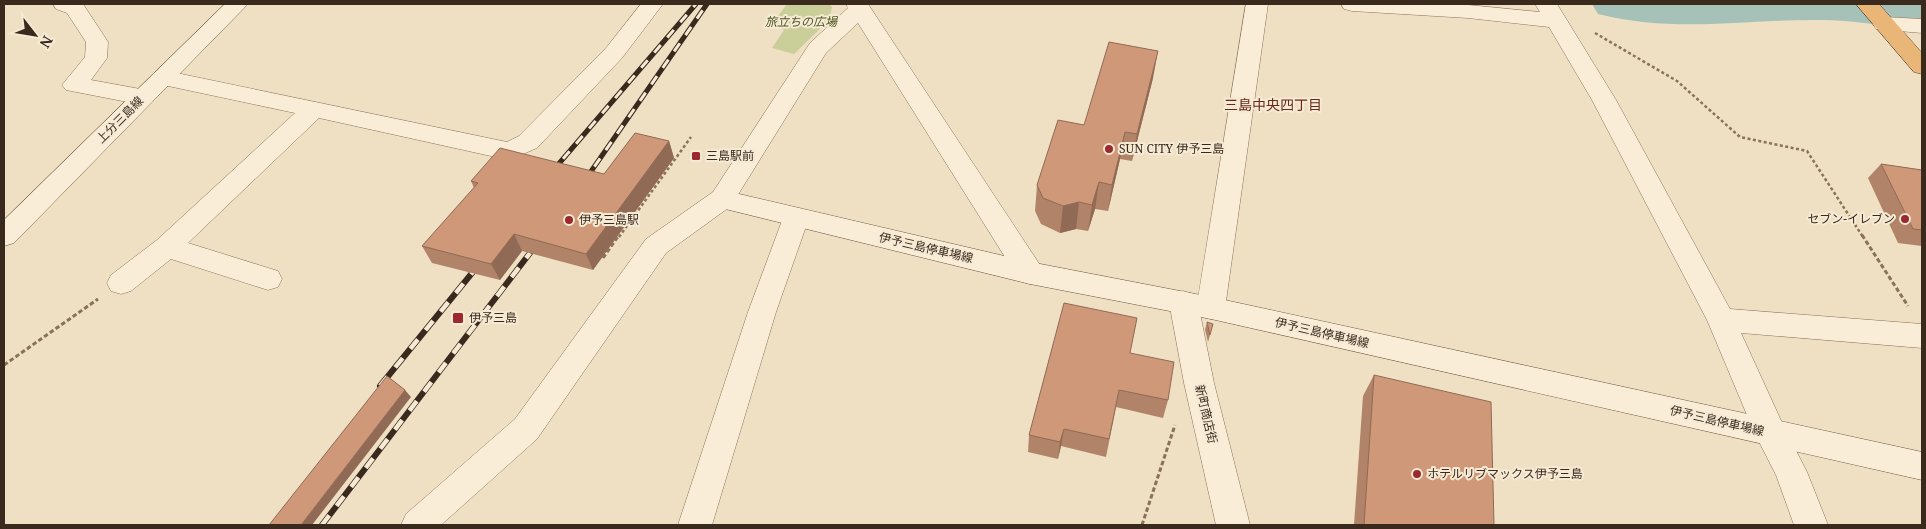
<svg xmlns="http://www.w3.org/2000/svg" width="1926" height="529" viewBox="0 0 1926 529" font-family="'Noto Serif','Noto Sans JP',serif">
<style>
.green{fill:#cace98}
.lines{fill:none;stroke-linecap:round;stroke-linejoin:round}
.river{fill:#a6c2b8;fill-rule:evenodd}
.minor-casing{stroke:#8a715a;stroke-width:1}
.secondary-casing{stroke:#6c523d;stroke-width:1}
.trunk-casing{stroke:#583f2e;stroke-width:1}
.path-far1{stroke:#8a715a;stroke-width:2.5;stroke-dasharray:3 2.5;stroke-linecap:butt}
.path{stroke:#8a715a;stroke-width:3;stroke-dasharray:4.5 2.5;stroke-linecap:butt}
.minor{fill:#f9edd8;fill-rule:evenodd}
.secondary{fill:#f9edd8;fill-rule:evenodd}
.trunk{fill:#e9b678;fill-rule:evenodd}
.rail-far1-casing{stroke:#3a2a1e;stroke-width:5}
.rail-casing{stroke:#3a2a1e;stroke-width:6}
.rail-far1{stroke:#f6ead4;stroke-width:3;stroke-dasharray:10;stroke-linecap:butt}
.rail{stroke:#f6ead4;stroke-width:4.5;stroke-dasharray:12;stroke-linecap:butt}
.wall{fill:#b18368}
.shaded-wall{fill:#906a55}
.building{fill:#ce9879;stroke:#906a55}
.poi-dot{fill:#9a2930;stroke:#f6ead4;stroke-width:2}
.labels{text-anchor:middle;stroke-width:4;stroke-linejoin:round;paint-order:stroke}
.park-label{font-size:12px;font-style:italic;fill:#4d5724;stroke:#f6ead4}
.street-label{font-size:12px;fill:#3a2a1e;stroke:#f6ead4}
.poi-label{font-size:12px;fill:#3a2a1e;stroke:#f6ead4;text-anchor:start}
.neighbourhood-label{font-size:14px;fill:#67281d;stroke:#f6ead4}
</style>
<rect width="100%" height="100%" fill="#efe0c4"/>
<!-- green -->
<path class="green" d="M 787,4 L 829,4 L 832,7 L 829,20 L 794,54 L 772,48 L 784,30 L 772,24 Z"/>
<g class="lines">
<!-- river -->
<path class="river" d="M 1592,4 L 1922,4 L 1922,30 C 1885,26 1849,19 1812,20 C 1735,20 1675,33 1598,14 Z"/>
<!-- minor casing -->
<g class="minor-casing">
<g id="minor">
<path d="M 53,4 L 83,4 L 108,42 L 107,58 L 91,80 L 151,91 L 155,97 L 151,103 L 143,105 L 66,90 L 62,85 L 85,57 L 86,42 L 67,13 L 56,9 Z"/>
<path d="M 641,4 L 663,4 L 622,58 L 537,148 L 509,160 L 319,118 L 188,243 L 278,271 L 282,279 L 278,287 L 268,290 L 171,259 L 131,291 L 121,294 L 111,291 L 107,283 L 111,275 L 157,240 L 295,113 L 154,83 L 150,78 L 154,73 L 162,70 L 507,142 L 519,136 L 606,48 Z"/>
<path d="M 846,4 L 868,4 L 1040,265 L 1044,273 L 1040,281 L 1030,284 L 1020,281 L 858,23 L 826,53 L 731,206 L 666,253 L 537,439 L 441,525 L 401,525 L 406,514 L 515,419 L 646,239 L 713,192 L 810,43 L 848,8 Z"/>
<path d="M 1246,4 L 1268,4 L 1225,308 L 1221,316 L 1211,319 L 1201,316 L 1200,313 L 1214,383 L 1250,525 L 1216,525 L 1184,383 L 1169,302 L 1173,294 L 1183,291 L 1193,294 L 1197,304 Z"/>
<path d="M 1341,4 L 1458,4 L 1540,12 L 1535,4 L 1557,4 L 1616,100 L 1730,309 L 1922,324 L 1922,348 L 1741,333 L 1784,427 L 1807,472 L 1828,525 L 1794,525 L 1776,475 L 1755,434 L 1707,320 L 1592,100 L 1549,27 L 1468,18 L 1352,11 L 1344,9 Z"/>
<path d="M 1884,17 L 1922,19 L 1922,33 L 1876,29 L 1873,24 L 1876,19 Z"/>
<path d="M 796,208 L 805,211 L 809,218 L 776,312 L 712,525 L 678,525 L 748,312 L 783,218 L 787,211 Z"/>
</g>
</g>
<!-- secondary casing -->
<g class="secondary-casing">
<g id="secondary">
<path d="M 225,4 L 248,4 L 14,243 L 4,246 L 4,220 Z"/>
<path d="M 722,190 L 1030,262 L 1211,297 L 1922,452 L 1922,480 L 1211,319 L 1030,284 L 713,206 L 709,199 L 713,192 Z"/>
</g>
</g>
<!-- trunk casing -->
<g class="trunk-casing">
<path id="trunk" d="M 1856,4 L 1879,4 L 1922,53 L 1922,74 L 1914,72 Z"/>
</g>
<!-- path-far1 -->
<g class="path-far1">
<path d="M 1595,33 L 1677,81 L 1740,137 L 1807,151 L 1863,237"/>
<path d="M 619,237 L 691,137"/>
</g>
<!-- path -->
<g class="path">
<path d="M 1862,235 L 1908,306"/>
<path d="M 603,258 L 619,235"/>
<path d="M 4,365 L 98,299"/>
<path d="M 1142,525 L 1175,425"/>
</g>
<!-- minor -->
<use href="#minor" class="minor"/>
<!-- secondary -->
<use href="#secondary" class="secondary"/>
<!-- trunk -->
<use href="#trunk" class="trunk"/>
<!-- rail-far1 casing -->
<g class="rail-far1-casing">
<g id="rail-far1">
<path d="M 550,174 L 696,4"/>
<path d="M 583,183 L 707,4"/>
</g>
</g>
<!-- rail casing -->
<g class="rail-casing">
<g id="rail">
<path d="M 380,386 L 481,262"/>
<path d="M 322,525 L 530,253"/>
</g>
</g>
<!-- rail-far1 -->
<use href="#rail-far1" class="rail-far1"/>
<!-- rail -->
<use href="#rail" class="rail"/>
</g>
<!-- wall -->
<g class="wall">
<path d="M 1153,78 L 1132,161 L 1120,159 L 1108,211 L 1095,209 L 1088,231 L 1076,229 L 1060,233 L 1041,224 L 1035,211 L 1037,185 L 1084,125 Z"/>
<path d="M 669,141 L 674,158 L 593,270 L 522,251 L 500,280 L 432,263 L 422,246 L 474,188 L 471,181 L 604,174 Z"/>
<path d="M 1881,164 L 1922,170 L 1922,246 L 1898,243 L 1868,178 Z"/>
<path d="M 1207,322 L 1210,335 L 1208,342 L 1205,330 Z"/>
<path d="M 1130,353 L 1168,400 L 1163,418 L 1116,407 L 1106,457 L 1061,446 L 1058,459 L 1028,452 L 1029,435 Z"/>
<path d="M 1374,375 L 1494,525 L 1354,525 L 1363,396 Z"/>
</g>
<!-- shaded-wall -->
<g class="shaded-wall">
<path d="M 1158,51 L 1153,78 L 1132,161 L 1137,134 Z"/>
<path d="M 1125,132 L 1120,159 L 1108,211 L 1112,185 Z"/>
<path d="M 669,141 L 674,158 L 593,270 L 586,254 Z"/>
<path d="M 1099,182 L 1095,209 L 1088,231 L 1092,205 Z"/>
<path d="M 1079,202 L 1076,229 L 1060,233 L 1063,206 Z"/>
<path d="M 514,234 L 522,251 L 500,280 L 491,264 Z"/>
<path d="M 405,390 L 411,397 L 312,525 L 301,525 Z"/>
<path d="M 1064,429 L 1061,446 L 1058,459 L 1060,442 Z"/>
</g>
<!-- building -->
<g class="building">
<path d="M 1109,42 L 1158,51 L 1137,134 L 1125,132 L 1112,185 L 1099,182 L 1092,205 L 1079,202 L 1063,206 L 1043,198 L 1037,185 L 1058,120 L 1084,125 Z"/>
<path d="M 635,133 L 669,141 L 586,254 L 514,234 L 491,264 L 422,246 L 478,183 L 471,181 L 500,148 L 604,174 Z"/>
<path d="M 1881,164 L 1922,170 L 1922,230 L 1913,229 Z"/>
<path d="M 1064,303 L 1137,318 L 1130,353 L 1174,362 L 1168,400 L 1119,390 L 1109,439 L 1064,429 L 1060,442 L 1029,435 Z"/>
<path d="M 1207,322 L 1213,324 L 1210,335 Z"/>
<path d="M 1374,375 L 1491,402 L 1494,525 L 1364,525 Z"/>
<path d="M 387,376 L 405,390 L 301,525 L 269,525 Z"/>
</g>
<!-- markers -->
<g class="poi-dot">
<circle cx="1109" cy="149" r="5"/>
<rect x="691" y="151" width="10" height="10" rx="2.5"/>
<circle cx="1905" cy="219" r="5"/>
<circle cx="569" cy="220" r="5"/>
<rect x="452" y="312" width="12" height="12" rx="2.5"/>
<circle cx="1417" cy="474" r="5"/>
</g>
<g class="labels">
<!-- park labels -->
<g class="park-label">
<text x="801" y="26">旅立ちの広場</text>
</g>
<!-- street labels -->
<g class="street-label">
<text transform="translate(120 120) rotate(-45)" y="4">上分三島線</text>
<text transform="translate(926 248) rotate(13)" y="4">伊予三島停車場線</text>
<text transform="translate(1322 333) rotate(13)" y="4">伊予三島停車場線</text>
<text transform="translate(1206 414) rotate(77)" y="4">新町商店街</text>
<text transform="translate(1717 421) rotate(13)" y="4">伊予三島停車場線</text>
</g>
<!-- poi labels -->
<g class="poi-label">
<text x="1119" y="153">SUN CITY 伊予三島</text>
<text x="706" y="160">三島駅前</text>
<text x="1895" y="223" text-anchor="end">セブン-イレブン</text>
<text x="579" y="224">伊予三島駅</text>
<text x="469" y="322">伊予三島</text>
<text x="1427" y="478">ホテルリブマックス伊予三島</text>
</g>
<!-- neighbourhood labels -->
<g class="neighbourhood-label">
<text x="1273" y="110">三島中央四丁目</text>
</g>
</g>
<!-- border -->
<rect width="1926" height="529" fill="none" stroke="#3a2a1e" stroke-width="10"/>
<!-- north arrow -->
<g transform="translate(35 35) rotate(121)" stroke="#f6ead4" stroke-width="4" paint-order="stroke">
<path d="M0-4L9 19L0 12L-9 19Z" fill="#3a2a1e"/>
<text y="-8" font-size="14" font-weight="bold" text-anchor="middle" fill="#3a2a1e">N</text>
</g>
</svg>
